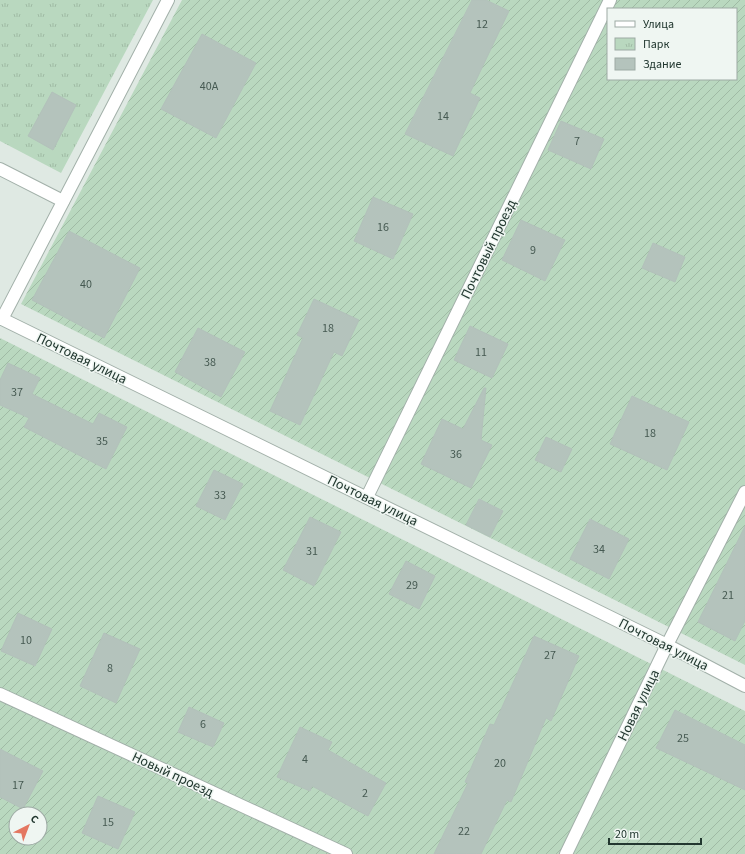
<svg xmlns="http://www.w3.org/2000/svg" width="745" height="854" viewBox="0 0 745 854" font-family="'Source Sans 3',sans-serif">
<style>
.park{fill:url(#park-tufts)}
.garden{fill:url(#garden-furrows);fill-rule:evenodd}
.building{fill:#b4c3bc;stroke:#b2c1ba}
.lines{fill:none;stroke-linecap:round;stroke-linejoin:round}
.service-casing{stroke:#a2b0a9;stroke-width:14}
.minor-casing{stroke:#a2b0a9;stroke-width:14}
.tertiary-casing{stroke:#a2b0a9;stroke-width:14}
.service{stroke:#fff;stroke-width:12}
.minor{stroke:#fff;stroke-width:12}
.tertiary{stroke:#fff;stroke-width:12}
.labels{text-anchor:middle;stroke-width:3;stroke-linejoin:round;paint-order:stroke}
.number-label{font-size:12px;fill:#465a52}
.street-label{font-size:14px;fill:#21372f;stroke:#eff6f2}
</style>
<defs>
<pattern id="park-tufts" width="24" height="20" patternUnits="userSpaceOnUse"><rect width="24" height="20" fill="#b9d8bf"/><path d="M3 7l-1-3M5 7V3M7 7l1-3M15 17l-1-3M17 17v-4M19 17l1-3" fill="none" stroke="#9fbaa4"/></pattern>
<pattern id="garden-furrows" width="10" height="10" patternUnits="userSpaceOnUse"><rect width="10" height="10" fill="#b9d8bf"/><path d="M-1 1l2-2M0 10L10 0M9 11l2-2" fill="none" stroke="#9fbaa4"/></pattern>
</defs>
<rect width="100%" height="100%" fill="#dfe9e3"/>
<!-- park -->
<path class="park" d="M 0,0 L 153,0 L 61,173 L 0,141 Z"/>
<!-- garden -->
<g class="garden">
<path d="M 182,0 L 745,0 L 745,665 L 21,304 ZM 608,9 L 736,9 L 736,79 L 608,79 Z"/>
<path d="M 0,338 L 745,711 L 745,854 L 0,854 ZM 16,814 L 40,814 L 40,838 L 16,838 Z"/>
</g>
<!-- building -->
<g class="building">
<path d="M 472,0 L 486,0 L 509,11 L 470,93 L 480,98 L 453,156 L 405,134 Z"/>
<path d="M 202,34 L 256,63 L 216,138 L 161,109 Z"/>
<path d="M 52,92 L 76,105 L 53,150 L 28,136 Z"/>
<path d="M 561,121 L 604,139 L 591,169 L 548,150 Z"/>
<path d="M 373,197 L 413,214 L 393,259 L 354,241 Z"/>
<path d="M 521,220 L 565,240 L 545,281 L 502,260 Z"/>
<path d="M 69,231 L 140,268 L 104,338 L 32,300 Z"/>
<path d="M 653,243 L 685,257 L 675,282 L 642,268 Z"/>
<path d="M 314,299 L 359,320 L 342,356 L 334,352 L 300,425 L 270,411 L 303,338 L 297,335 Z"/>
<path d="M 470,326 L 508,344 L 492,378 L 454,360 Z"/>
<path d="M 198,328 L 245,352 L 221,397 L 175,372 Z"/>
<path d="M 8,363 L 40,378 L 32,394 L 93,424 L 99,413 L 127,427 L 106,469 L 24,427 L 29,418 L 0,405 L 0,380 Z"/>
<path d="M 484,388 L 486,388 L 481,440 L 492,445 L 471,488 L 421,464 L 442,419 L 463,429 Z"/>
<path d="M 632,396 L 689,422 L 667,470 L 610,444 Z"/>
<path d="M 546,437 L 572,449 L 561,472 L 535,460 Z"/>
<path d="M 214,470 L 243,484 L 225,520 L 196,506 Z"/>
<path d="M 479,499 L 503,511 L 490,537 L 466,525 Z"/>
<path d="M 310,517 L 341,532 L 314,586 L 283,570 Z"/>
<path d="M 590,519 L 629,539 L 609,579 L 570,559 Z"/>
<path d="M 745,526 L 745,621 L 735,641 L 698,622 Z"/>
<path d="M 406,561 L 435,576 L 419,609 L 389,594 Z"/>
<path d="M 18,613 L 52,629 L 35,666 L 1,651 Z"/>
<path d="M 104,633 L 140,649 L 116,703 L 80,686 Z"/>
<path d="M 534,636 L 579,656 L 551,721 L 546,718 L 511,802 L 507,800 L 481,854 L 434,854 L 468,783 L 465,782 L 490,724 L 494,725 Z"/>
<path d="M 189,707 L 224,723 L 213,747 L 178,732 Z"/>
<path d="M 675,710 L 745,745 L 745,790 L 656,748 Z"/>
<path d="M 300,727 L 332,742 L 328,750 L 386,783 L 368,816 L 312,786 L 310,791 L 277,777 Z"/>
<path d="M 0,749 L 43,771 L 23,809 L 0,797 Z"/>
<path d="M 98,796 L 135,812 L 118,849 L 82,833 Z"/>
</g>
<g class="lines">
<!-- service casing -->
<g class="service-casing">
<path id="service" d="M 0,169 L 63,201"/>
</g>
<!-- minor casing -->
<g class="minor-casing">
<g id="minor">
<path d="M 2,319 L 168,0"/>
<path d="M 367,497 L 610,0"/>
<path d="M 0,694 L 346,854"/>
<path d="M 566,854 L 667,645 L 745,492"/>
</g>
</g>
<!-- tertiary casing -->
<g class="tertiary-casing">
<path id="tertiary" d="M 0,318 L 667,645 L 745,686"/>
</g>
<!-- service -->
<use href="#service" class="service"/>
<!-- minor -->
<use href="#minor" class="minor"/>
<!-- tertiary -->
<use href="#tertiary" class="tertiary"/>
</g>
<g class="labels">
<!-- number labels -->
<g class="number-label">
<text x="482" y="28">12</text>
<text x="209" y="90">40А</text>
<text x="443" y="120">14</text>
<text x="577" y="145">7</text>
<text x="383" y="231">16</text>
<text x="533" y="254">9</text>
<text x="86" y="288">40</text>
<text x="328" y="332">18</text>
<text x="481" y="356">11</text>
<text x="210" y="366">38</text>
<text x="17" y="396">37</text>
<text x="650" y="437">18</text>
<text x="102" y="445">35</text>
<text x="456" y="458">36</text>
<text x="220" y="499">33</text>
<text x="599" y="553">34</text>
<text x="312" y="555">31</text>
<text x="412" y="589">29</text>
<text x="728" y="599">21</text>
<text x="26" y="644">10</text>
<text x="550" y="659">27</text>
<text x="110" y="672">8</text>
<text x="203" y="728">6</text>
<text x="683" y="742">25</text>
<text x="305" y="763">4</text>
<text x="500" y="767">20</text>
<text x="18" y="789">17</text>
<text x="365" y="797">2</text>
<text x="108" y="826">15</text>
<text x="464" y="835">22</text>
</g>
<!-- street labels -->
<g class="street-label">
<text transform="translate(488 249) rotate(-64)" y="5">Почтовый проезд</text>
<text transform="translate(82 358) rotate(26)" y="5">Почтовая улица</text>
<text transform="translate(373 500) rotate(26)" y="5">Почтовая улица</text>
<text transform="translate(664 644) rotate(27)" y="5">Почтовая улица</text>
<text transform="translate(638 705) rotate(-64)" y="5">Новая улица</text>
<text transform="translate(173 774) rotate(25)" y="5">Новый проезд</text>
</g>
</g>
<!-- legend -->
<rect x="607" y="8" width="130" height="72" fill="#eff6f2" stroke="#9daaa4"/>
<rect x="615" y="21" width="20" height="6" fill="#ffffff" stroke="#9daaa4"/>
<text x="643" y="28" font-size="12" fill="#21372f">Улица</text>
<rect x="615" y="38" width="20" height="12" fill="url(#park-tufts)" stroke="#9daaa4"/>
<text x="643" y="48" font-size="12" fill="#21372f">Парк</text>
<rect x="615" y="58" width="20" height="12" fill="#b4c3bc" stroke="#9daaa4"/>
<text x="643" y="68" font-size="12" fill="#21372f">Здание</text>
<!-- north arrow -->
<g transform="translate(28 826) rotate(42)"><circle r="19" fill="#eff6f2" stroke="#9daaa4"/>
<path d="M0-3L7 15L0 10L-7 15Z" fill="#e47761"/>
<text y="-6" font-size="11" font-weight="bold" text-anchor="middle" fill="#21372f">С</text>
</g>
<!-- scale -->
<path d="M609 838v6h92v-6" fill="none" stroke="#21372f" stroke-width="2"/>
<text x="615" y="838" font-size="12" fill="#21372f" stroke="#eff6f2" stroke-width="3" paint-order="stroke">20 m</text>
</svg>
